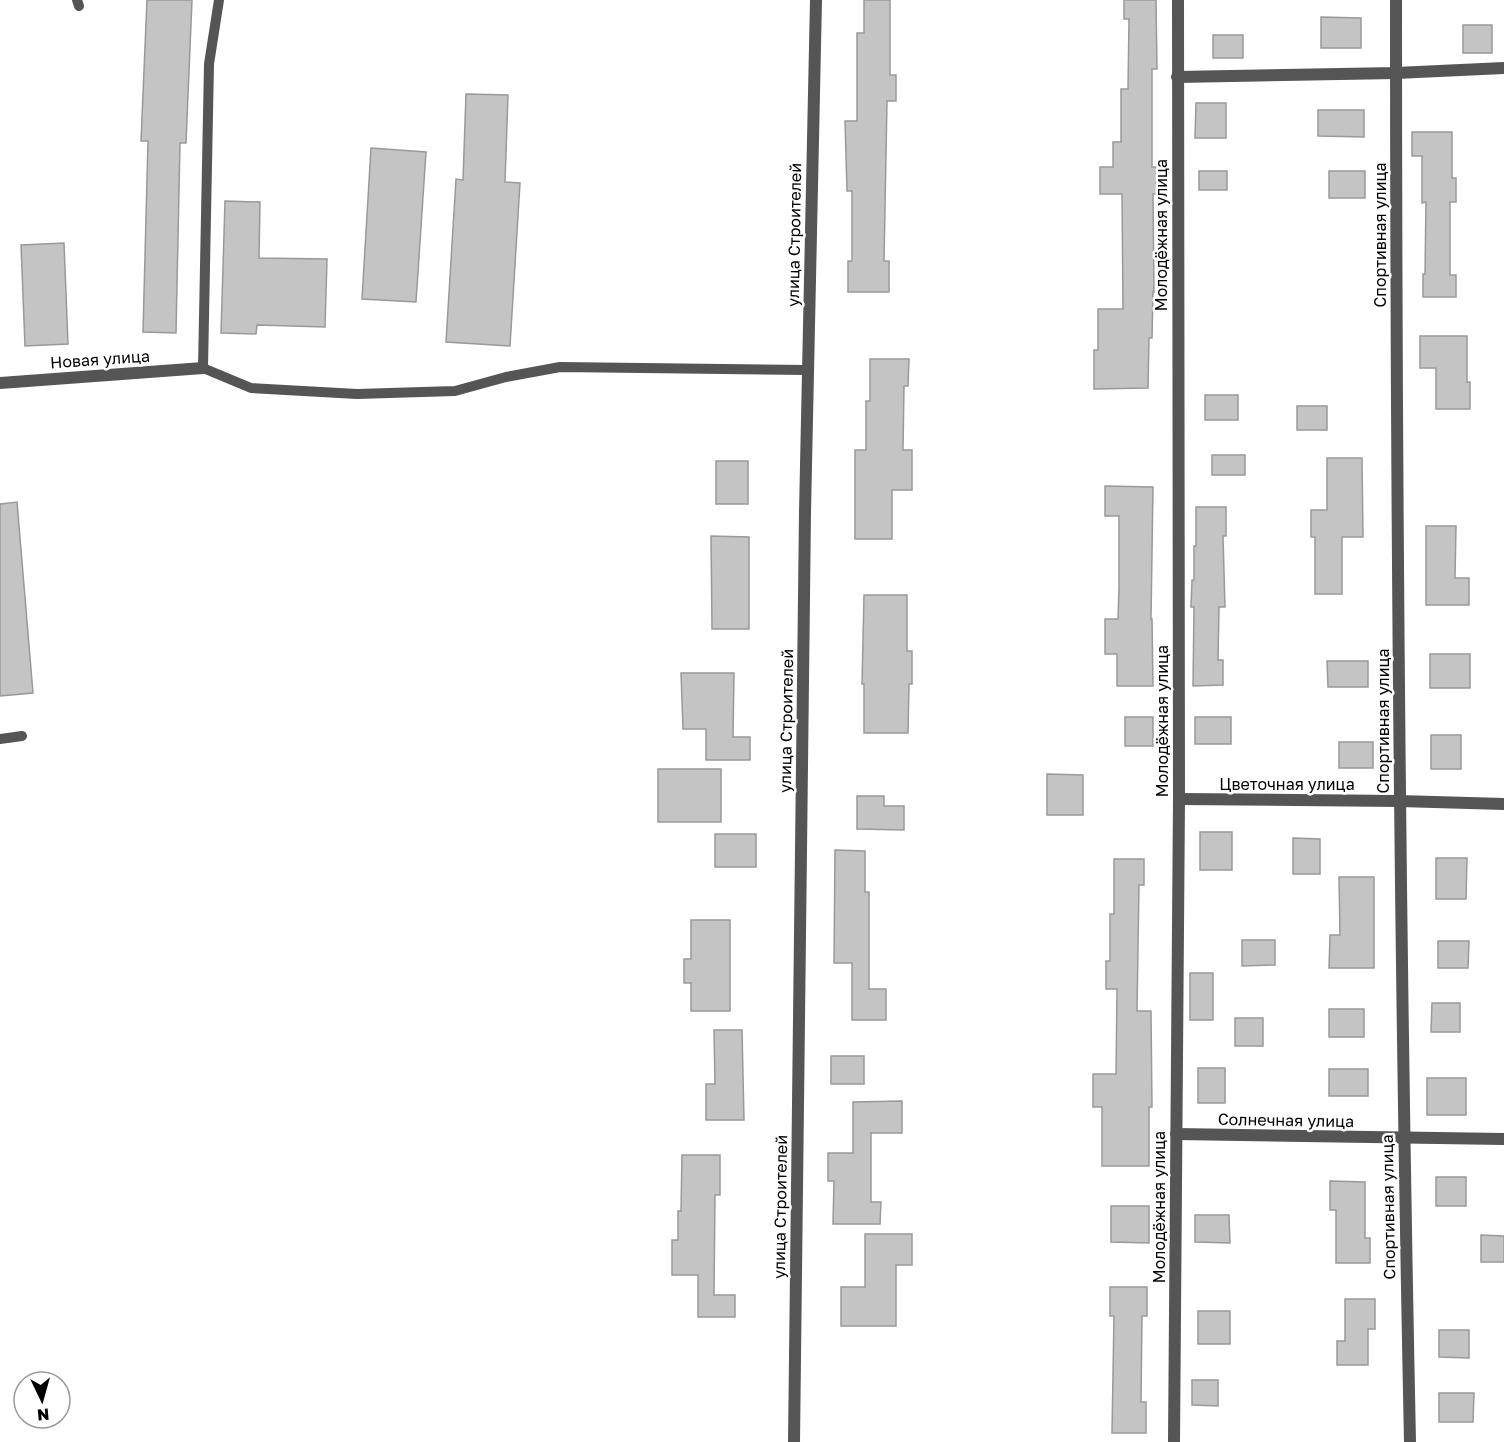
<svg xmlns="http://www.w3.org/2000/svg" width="1504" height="1442" viewBox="0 0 1504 1442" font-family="'Golos Text',sans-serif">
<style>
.building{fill:#c4c4c4;stroke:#999;stroke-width:1.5}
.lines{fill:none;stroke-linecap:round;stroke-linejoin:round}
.service{stroke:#555;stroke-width:10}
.minor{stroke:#555;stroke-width:12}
.labels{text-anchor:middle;stroke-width:5;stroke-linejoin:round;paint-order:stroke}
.street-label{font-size:16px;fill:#000;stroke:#fff}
</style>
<rect width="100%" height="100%" fill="#fff"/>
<!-- building -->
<g class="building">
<path d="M 147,0 L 192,0 L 186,143 L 180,143 L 176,333 L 143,332 L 148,141 L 141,141 Z"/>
<path d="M 864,0 L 890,0 L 890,75 L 896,75 L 896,101 L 887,101 L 884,261 L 889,261 L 889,292 L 848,292 L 848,261 L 852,261 L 852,191 L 847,191 L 845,121 L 857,121 L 857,33 L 864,33 Z"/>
<path d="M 1124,0 L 1156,0 L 1157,69 L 1152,69 L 1152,167 L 1156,167 L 1156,194 L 1153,194 L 1154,292 L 1153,292 L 1152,338 L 1149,338 L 1148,388 L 1094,389 L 1094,350 L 1098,350 L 1098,309 L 1123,309 L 1122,194 L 1100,194 L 1100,167 L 1113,167 L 1113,142 L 1121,142 L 1121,89 L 1128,89 L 1129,19 L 1124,19 Z"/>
<path d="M 1321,17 L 1361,18 L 1361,48 L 1321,48 Z"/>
<rect x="1463" y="25" width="29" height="28"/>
<rect x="1213" y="35" width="30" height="23"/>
<path d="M 466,94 L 508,95 L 505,182 L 520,183 L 510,346 L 446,342 L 456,179 L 463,180 Z"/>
<path d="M 1196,103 L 1226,103 L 1226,138 L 1195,138 Z"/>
<path d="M 1318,110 L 1364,110 L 1364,137 L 1318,136 Z"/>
<path d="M 1412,132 L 1452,132 L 1452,178 L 1456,178 L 1456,202 L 1450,202 L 1450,275 L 1456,275 L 1456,297 L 1423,297 L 1423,274 L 1425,274 L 1426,202 L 1422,203 L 1422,156 L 1412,156 Z"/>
<path d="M 371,148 L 426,152 L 416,302 L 362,299 Z"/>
<rect x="1199" y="171" width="28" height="19"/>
<rect x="1329" y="171" width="36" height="27"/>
<path d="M 225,201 L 260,202 L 259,258 L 327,259 L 325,327 L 257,325 L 256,334 L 221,333 Z"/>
<path d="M 64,243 L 68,344 L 25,346 L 21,245 Z"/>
<path d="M 1420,336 L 1467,336 L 1467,382 L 1470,382 L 1470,409 L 1436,409 L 1436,368 L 1420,368 Z"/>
<path d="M 870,359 L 909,359 L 908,386 L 904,386 L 903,450 L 912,450 L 912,490 L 892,490 L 892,539 L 855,539 L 855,450 L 866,450 L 866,401 L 870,401 Z"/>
<rect x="1205" y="395" width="33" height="25"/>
<rect x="1297" y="406" width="30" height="24"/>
<rect x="1212" y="455" width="33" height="20"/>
<path d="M 1327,458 L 1362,458 L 1363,537 L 1342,537 L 1342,594 L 1315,594 L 1315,537 L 1311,537 L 1311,510 L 1327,510 Z"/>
<rect x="716" y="461" width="32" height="43"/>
<path d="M 1105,486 L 1153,487 L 1151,619 L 1152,619 L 1153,686 L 1117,686 L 1117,654 L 1105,654 L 1105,619 L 1118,619 L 1119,587 L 1119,516 L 1105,516 Z"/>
<path d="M 17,502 L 33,693 L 0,696 L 0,504 Z"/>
<path d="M 1196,507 L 1226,507 L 1226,536 L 1223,536 L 1225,607 L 1219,607 L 1218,660 L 1223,660 L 1223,685 L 1193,686 L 1194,607 L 1191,607 L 1192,580 L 1194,580 L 1194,546 L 1196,546 Z"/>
<path d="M 1426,526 L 1456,526 L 1455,578 L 1469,578 L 1469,605 L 1426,605 Z"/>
<path d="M 711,536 L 749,537 L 749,629 L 712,629 Z"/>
<path d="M 864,595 L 907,595 L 907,651 L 912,651 L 912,684 L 909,684 L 908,733 L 864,733 L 864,684 L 862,684 Z"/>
<rect x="1430" y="654" width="40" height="34"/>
<path d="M 1327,661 L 1368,661 L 1368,687 L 1328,687 Z"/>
<path d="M 681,673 L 734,673 L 733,737 L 750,737 L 750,760 L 706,760 L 706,729 L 683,729 Z"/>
<rect x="1125" y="717" width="28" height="29"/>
<rect x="1195" y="717" width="36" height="27"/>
<rect x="1431" y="735" width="30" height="34"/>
<rect x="1339" y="742" width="34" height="26"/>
<rect x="658" y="769" width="63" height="53"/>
<path d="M 1047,774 L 1083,775 L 1083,815 L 1047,815 Z"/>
<path d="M 857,796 L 884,796 L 884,806 L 904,806 L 904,830 L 857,829 Z"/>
<rect x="1200" y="832" width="32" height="38"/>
<rect x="715" y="834" width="41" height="33"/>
<path d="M 1293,838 L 1320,839 L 1320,874 L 1293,874 Z"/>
<path d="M 835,850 L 865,851 L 865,892 L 869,892 L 869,989 L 886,989 L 886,1020 L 852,1020 L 852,963 L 834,963 Z"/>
<path d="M 1436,858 L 1467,858 L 1466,899 L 1436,899 Z"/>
<path d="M 1114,859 L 1144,859 L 1144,885 L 1139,885 L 1137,1011 L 1151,1011 L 1152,1107 L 1149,1107 L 1149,1166 L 1102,1166 L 1102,1107 L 1093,1107 L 1093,1074 L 1116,1074 L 1117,989 L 1106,989 L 1106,961 L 1110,961 L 1110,914 L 1114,914 Z"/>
<path d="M 1339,877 L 1374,877 L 1374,968 L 1329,968 L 1330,935 L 1340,935 Z"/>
<path d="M 691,920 L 730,920 L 730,1011 L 691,1011 L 691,983 L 684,983 L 684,959 L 691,959 Z"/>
<path d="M 1242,940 L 1275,940 L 1275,965 L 1242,966 Z"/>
<path d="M 1438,941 L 1469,941 L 1468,968 L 1438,968 Z"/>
<rect x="1190" y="973" width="23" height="47"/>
<path d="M 1432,1003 L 1460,1003 L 1460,1032 L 1431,1032 Z"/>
<rect x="1329" y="1009" width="35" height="28"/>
<rect x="1235" y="1018" width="28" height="28"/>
<path d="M 714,1030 L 742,1030 L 744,1120 L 706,1120 L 706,1084 L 715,1084 Z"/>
<rect x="831" y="1056" width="33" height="28"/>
<rect x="1198" y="1068" width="27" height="35"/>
<rect x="1329" y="1069" width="39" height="27"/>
<rect x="1427" y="1078" width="39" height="37"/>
<path d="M 902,1101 L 902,1133 L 871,1133 L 871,1202 L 881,1202 L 880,1224 L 833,1224 L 834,1181 L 828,1181 L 828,1153 L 853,1153 L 853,1102 Z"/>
<path d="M 682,1155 L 720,1155 L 720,1195 L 715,1195 L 714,1295 L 735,1295 L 735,1317 L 698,1317 L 698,1275 L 672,1275 L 672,1240 L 678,1240 L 678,1211 L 681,1211 Z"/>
<rect x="1436" y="1177" width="30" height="29"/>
<path d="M 1330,1181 L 1365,1182 L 1365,1238 L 1370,1238 L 1370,1263 L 1336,1263 L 1336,1210 L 1330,1210 Z"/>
<path d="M 1111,1206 L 1149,1206 L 1149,1243 L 1111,1242 Z"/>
<path d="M 1195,1215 L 1229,1215 L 1230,1243 L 1195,1242 Z"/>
<path d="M 865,1234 L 912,1234 L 912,1265 L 896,1265 L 896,1326 L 841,1326 L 841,1287 L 865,1287 Z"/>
<path d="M 1481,1235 L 1504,1236 L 1504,1262 L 1481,1262 Z"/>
<path d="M 1110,1287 L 1147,1287 L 1147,1316 L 1142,1316 L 1141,1402 L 1146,1402 L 1146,1433 L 1112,1433 L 1114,1316 L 1110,1316 Z"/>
<path d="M 1345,1299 L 1375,1299 L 1375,1329 L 1368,1329 L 1368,1365 L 1337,1365 L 1337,1341 L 1345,1341 Z"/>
<rect x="1198" y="1311" width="32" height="33"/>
<path d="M 1439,1330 L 1469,1330 L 1469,1358 L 1439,1357 Z"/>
<path d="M 1192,1380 L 1218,1380 L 1218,1406 L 1192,1405 Z"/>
<path d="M 1439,1393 L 1474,1393 L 1473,1422 L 1439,1422 Z"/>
</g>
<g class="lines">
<!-- service -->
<g class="service">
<path d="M 77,0 L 79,6"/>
<path d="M 219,0 L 209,64 L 203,368 L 251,388 L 357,394 L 455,391 L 506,377 L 560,367 L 808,370"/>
<path d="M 0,739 L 22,736"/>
</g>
<!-- minor -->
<g class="minor">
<path d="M 1396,0 C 1396,481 1400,961 1410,1442"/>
<path d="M 1177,77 L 1396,73 L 1504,68"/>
<path d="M 0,383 L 203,368"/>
<path d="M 1179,799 L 1399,801 L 1504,804"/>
<path d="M 1176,1134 L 1504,1139"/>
<path d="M 794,1442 L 805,512 L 816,0"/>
<path d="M 1174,1442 L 1179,799 L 1178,0"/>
</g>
</g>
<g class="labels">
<!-- street labels -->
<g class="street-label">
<text transform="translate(794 235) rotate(-89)" y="6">улица Строителей</text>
<text transform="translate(1161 235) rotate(-90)" y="6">Молодёжная улица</text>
<text transform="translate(1380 235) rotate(-90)" y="6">Спортивная улица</text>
<text transform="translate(100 359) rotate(-4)" y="6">Новая улица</text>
<text transform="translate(786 721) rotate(-89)" y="6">улица Строителей</text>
<text transform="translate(1162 721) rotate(-90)" y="6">Молодёжная улица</text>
<text transform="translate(1383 721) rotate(-90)" y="6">Спортивная улица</text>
<text x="1287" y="790">Цветочная улица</text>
<text transform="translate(1286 1120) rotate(1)" y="6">Солнечная улица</text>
<text transform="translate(780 1207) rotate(-89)" y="6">улица Строителей</text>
<text transform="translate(1159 1207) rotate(-90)" y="6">Молодёжная улица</text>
<text transform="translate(1388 1207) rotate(-91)" y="6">Спортивная улица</text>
</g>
</g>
<!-- north arrow -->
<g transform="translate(42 1400) rotate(175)"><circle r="28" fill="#ffffff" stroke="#999999" stroke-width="1.5"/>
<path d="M0-4.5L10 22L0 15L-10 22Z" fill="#000000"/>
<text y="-9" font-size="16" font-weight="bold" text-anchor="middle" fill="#000000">N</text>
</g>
</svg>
